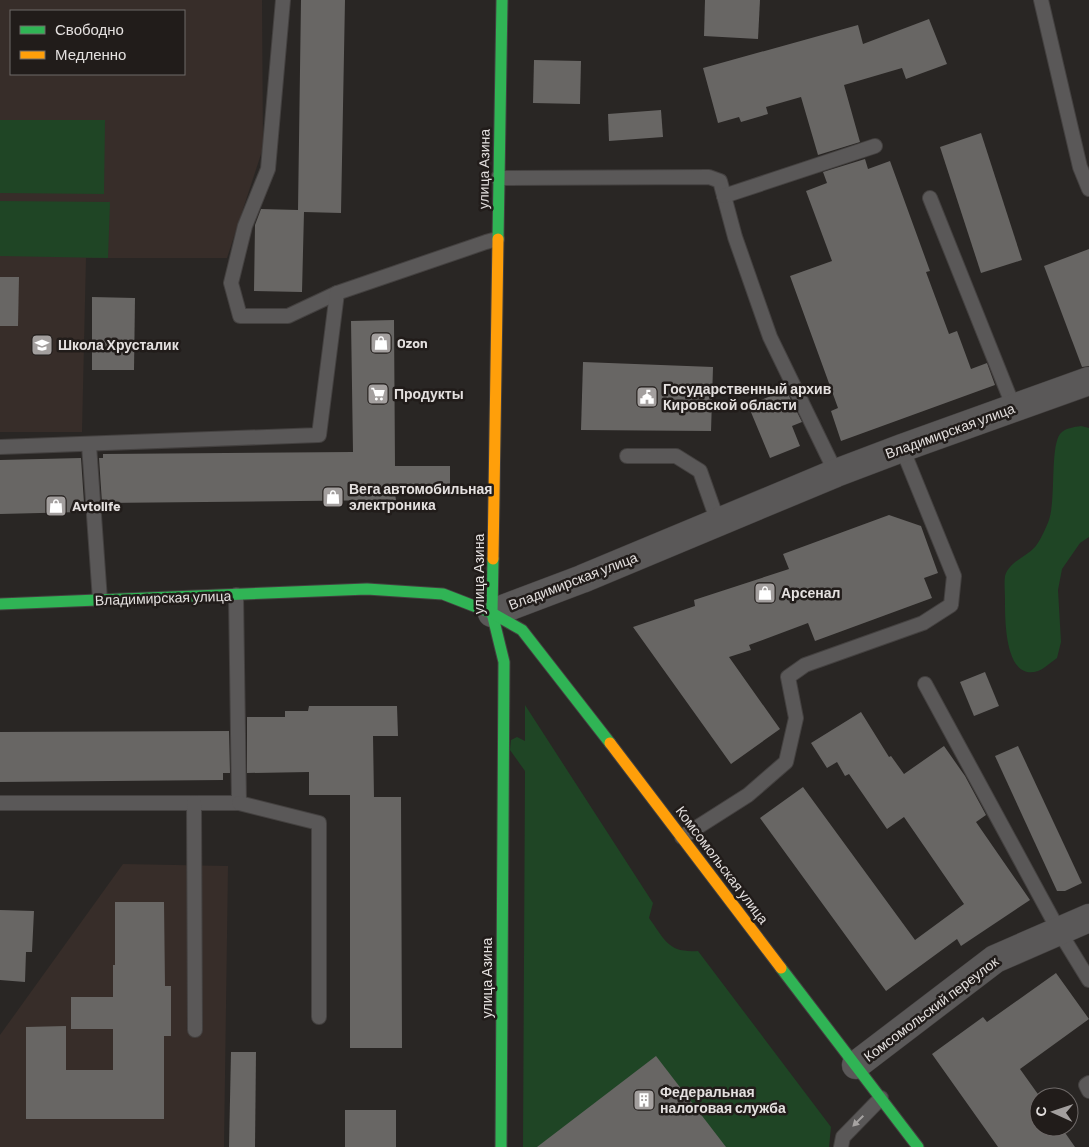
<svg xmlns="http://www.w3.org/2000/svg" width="1089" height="1147" viewBox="0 0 1089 1147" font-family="Barlow,sans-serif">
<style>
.built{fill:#372d29;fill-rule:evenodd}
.green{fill:#1f4525}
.building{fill:#686664}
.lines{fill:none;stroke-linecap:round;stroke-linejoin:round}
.lane-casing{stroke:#444140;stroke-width:16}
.street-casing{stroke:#444140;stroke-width:29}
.fast-casing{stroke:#444140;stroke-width:13}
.slow-casing{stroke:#444140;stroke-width:13}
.lane{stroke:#5a5858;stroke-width:14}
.street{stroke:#5a5858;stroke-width:28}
.fast{stroke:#30b455;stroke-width:11}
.slow{stroke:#ff9f0a;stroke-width:11}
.oneway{fill:#a6a3a2}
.labels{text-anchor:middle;stroke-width:5;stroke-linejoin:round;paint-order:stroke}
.street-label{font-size:14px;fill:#e4e0df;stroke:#211c1a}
.poi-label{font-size:14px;font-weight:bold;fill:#e4e0df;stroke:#211c1a;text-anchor:start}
</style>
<rect width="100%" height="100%" fill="#292624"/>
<!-- built -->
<g class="built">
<path d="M 0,0 L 262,0 L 263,148 L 227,258 L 86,258 L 82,432 L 0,432 ZM 11,11 L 184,11 L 184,74 L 11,74 Z"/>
<path d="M 123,864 L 228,866 L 224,1147 L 0,1147 L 0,1035 Z"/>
</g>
<!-- green -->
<g class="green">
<path d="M 0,120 L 105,120 L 104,194 L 0,193 Z"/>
<path d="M 0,201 L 110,202 L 108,258 L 0,256 Z"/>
<path d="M 1081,426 L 1089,428 L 1089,537 L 1080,543 L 1062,569 L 1058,590 L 1061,642 L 1057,658 C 1051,662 1044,669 1038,671 C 1004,682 1005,617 1005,599 C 1005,592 1004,583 1005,576 C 1009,562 1026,557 1035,547 C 1040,541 1046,528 1049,520 C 1056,499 1050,448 1060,434 C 1065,428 1074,427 1081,426 Z"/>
<path d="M 525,705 L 653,903 L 649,918 C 665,940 668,953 698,951 L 831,1127 L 829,1147 L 523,1147 L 525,771 L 510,750 L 511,740 L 517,737 L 525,741 Z"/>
</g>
<!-- building -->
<g class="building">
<path d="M 301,0 L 345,0 L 341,213 L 304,212 L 302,292 L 254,291 L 255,225 L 261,209 L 298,210 Z"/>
<path d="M 705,0 L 760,0 L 758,39 L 704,36 Z"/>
<path d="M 929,19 L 947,64 L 906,79 L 902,68 L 844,85 L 860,142 L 818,155 L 801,97 L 766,107 L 768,114 L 741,122 L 739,117 L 718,123 L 703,68 L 858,25 L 863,44 Z"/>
<path d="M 534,60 L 581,61 L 580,104 L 533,103 Z"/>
<path d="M 661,110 L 663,137 L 609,141 L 608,114 Z"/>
<path d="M 981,133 L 1022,260 L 981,273 L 940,147 Z"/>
<path d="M 865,159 L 868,169 L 890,161 L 930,271 L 926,272 L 949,334 L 957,331 L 971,369 L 987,363 L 995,385 L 841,441 L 831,411 L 838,408 L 790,276 L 832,261 L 806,191 L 827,183 L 823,172 Z"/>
<path d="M 1089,249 L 1089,366 L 1082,367 L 1044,266 Z"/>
<path d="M 0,277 L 19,277 L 18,326 L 0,326 Z"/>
<path d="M 92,297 L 135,298 L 134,370 L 92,370 Z"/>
<path d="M 394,320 L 395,466 L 450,466 L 450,494 L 395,494 L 396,500 L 102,503 L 99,458 L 103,458 L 103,454 L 353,452 L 351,321 Z"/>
<path d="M 583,362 L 713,367 L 711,431 L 581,430 Z"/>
<path d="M 786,390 L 802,422 L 792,426 L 800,446 L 770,458 L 748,405 Z"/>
<path d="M 81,458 L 84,503 L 81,503 L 81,512 L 0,514 L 0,460 Z"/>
<path d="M 889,515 L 921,526 L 938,573 L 924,578 L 932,598 L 815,641 L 808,623 L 749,645 L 751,650 L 729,657 L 780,729 L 731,764 L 633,627 L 695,606 L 694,600 L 789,569 L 783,554 Z"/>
<path d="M 985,672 L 999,706 L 974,716 L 960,682 Z"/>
<path d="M 309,706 L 397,706 L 398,736 L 373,736 L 374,797 L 401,797 L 402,1048 L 350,1048 L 350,795 L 309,795 L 309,772 L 247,773 L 247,717 L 285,717 L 285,711 L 308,711 Z"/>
<path d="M 861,712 L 889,757 L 891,756 L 904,774 L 944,746 L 965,776 L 986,815 L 976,822 L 1030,900 L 961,946 L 957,939 L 886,991 L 760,818 L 803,787 L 915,940 L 964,904 L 904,817 L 887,829 L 849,774 L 845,776 L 837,762 L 827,768 L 811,743 Z"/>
<path d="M 229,731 L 230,773 L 223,773 L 223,780 L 0,782 L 0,732 Z"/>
<path d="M 1018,746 L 1082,883 L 1065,891 L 1057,891 L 995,756 Z"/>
<path d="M 115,902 L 164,902 L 165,986 L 171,986 L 171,1036 L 164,1036 L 164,1119 L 26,1119 L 26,1027 L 66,1026 L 66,1070 L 113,1070 L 113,1029 L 71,1029 L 71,997 L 113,997 L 113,965 L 115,965 Z"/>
<path d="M 0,910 L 34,911 L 32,952 L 26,952 L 25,982 L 0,980 Z"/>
<path d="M 1056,973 L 1089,1019 L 1020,1069 L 1040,1097 L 1039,1127 L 1061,1127 L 1075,1147 L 998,1147 L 932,1054 L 983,1017 L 987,1022 Z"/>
<path d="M 231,1052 L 256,1052 L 255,1147 L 229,1147 Z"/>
<path d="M 656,1056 L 726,1147 L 537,1147 Z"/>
<rect x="345" y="1110" width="51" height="37"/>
</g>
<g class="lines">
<!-- lane casing -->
<g class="lane-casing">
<g id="lane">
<path d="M 283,0 L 268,169 L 245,226 L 231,283 L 240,316 L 288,316 L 337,293"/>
<path d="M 1041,0 L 1080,167 L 1089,189"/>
<path d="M 498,178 L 709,177 L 720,181 L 735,237 L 770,337 L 836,473"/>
<path d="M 724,196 L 875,146"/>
<path d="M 930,198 L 1014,408"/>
<path d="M 89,445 L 100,600"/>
<path d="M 0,447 L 319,435 L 337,293 L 486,242 L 497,239"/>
<path d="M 627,456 L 676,456 L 700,471 L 718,522"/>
<path d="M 925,684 L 1059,931 L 1089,980"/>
<path d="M 0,803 L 239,803 L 236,595"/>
<path d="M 194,803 L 195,1030"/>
<path d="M 239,803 L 319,823 L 319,1017"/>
<path d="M 682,837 L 748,795 L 786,762 L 796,718 L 788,677 L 805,665 L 923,623 L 951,605 L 954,576 L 902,448"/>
<path d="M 1089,1083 L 1086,1085 L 1089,1091"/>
<path d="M 841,1147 L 843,1137 L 881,1098"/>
</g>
</g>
<!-- street casing -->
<g class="street-casing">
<g id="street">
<path d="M 492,613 L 582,579 L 836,473 L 902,448 L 1089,381"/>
<path d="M 856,1065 L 995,959 L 1089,918"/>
</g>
</g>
<!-- fast casing -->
<g class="fast-casing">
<g id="fast">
<path d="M 498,239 L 502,0"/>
<path d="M 493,559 L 492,613 L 504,662 L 501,1147"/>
<path d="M 0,604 L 367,589 L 443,594 L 492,613 L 522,630 L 610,743"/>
<path d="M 781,968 L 918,1147"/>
</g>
</g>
<!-- slow casing -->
<g class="slow-casing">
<g id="slow">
<path d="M 493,559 L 498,239"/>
<path d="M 610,743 L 781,968"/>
</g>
</g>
<!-- lane -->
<use href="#lane" class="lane"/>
<!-- street -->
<use href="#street" class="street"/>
<!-- fast -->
<use href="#fast" class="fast"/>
<!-- slow -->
<use href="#slow" class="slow"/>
</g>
<!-- one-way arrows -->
<defs><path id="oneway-solid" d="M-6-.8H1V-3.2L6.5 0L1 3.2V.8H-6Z" transform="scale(1.25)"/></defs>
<use class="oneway" href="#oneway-solid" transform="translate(858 1121) rotate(135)"/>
<!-- icons -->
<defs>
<g id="shop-square" transform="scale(1.125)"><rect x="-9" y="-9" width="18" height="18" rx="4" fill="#a39f9e" stroke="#211c1a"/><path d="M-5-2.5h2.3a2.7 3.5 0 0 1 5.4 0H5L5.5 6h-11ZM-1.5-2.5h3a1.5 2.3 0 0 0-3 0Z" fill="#fff"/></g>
<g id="school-square" transform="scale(1.125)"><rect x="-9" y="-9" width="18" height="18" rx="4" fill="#a39f9e" stroke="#211c1a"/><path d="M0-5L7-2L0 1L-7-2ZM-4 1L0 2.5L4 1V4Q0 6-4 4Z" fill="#fff"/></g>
<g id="supermarket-square" transform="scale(1.125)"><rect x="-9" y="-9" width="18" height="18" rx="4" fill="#a39f9e" stroke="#211c1a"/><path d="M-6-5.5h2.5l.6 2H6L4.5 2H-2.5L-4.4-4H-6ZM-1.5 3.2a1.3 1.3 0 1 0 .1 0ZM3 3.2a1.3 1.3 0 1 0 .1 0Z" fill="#fff"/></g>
<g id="civic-square" transform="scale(1.125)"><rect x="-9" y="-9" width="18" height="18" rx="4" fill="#a39f9e" stroke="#211c1a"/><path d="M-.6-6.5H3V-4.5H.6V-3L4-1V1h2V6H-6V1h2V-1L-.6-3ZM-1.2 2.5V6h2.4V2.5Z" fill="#fff"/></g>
<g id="building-square" transform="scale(1.125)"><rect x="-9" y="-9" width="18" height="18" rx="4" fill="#a39f9e" stroke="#211c1a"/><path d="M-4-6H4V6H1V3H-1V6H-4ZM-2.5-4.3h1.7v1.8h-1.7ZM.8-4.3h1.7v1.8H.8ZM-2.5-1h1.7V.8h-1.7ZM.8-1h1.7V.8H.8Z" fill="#fff"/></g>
</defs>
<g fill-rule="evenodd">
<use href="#shop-square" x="381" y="343"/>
<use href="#school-square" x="42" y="345"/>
<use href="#supermarket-square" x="378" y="394"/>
<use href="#civic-square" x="647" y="397"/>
<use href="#shop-square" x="333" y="497"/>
<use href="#shop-square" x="56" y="506"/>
<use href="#shop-square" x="765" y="593"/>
<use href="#building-square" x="644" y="1100"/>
</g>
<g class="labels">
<!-- street labels -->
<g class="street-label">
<text transform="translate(484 169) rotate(-89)" y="5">улица Азина</text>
<text transform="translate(950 431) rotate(-20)" y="5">Владимирская улица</text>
<text transform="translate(479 574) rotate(-90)" y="5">улица Азина</text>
<text transform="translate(573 581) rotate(-21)" y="5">Владимирская улица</text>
<text transform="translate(163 598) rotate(-2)" y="5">Владимирская улица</text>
<text transform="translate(722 865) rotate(53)" y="5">Комсомольская улица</text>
<text transform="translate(487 978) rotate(-90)" y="5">улица Азина</text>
<text transform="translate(931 1009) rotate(-37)" y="5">Комсомольский переулок</text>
</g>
<!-- poi labels -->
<g class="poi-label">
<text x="397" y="348">Ozon</text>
<text x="58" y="350">Школа Хрусталик</text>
<text x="663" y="394">Государственный архив<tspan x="663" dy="16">Кировской области</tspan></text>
<text x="394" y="399">Продукты</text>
<text x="349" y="494">Вега автомобильная<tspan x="349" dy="16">электроника</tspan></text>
<text x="72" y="511">Avtolife</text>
<text x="781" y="598">Арсенал</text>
<text x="660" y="1097">Федеральная<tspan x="660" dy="16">налоговая служба</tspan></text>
</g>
</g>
<!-- legend -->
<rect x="10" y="10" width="175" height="65" fill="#211c1a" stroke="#6f6a69"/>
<rect x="20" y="26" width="25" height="8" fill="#30b455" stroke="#6f6a69"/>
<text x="55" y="35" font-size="15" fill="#e4e0df">Свободно</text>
<rect x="20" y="51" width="25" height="8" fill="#ff9f0a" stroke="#6f6a69"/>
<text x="55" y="60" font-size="15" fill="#e4e0df">Медленно</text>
<!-- north arrow -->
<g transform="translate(1054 1112) rotate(273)"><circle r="24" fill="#211c1a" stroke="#6f6a69"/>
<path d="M0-4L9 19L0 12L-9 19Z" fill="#a39f9e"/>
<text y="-8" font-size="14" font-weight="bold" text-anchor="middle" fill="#e4e0df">С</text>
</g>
</svg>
